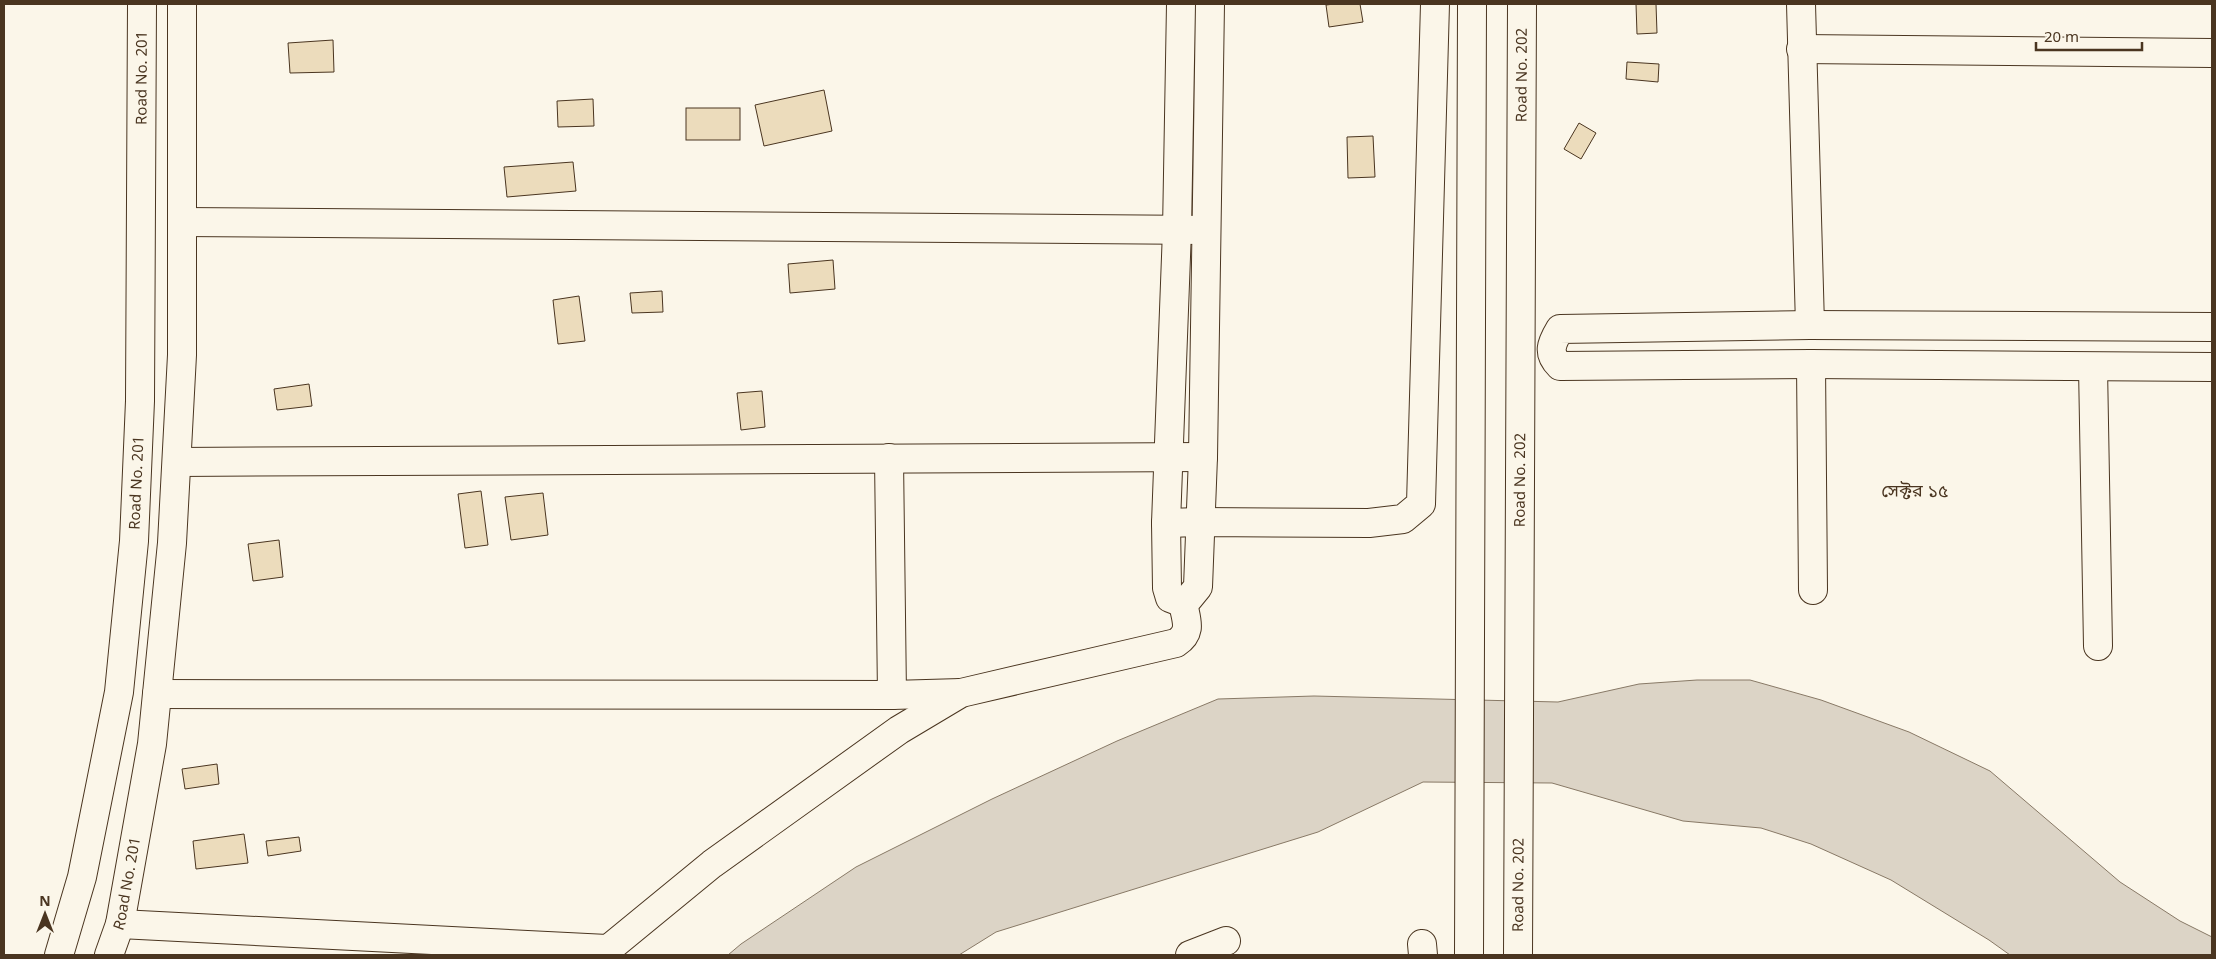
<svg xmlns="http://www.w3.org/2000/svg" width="2216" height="959" viewBox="0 0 2216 959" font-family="'Noto Sans','Noto Sans Bengali',sans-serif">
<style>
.water{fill:#dcd4c6;stroke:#887966}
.building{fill:#ecdcbc;stroke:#4a3520}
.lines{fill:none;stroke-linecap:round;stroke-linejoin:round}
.minor-casing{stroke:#4a3520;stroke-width:30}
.tertiary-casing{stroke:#4a3520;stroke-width:30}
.minor{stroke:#fbf6e9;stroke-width:28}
.tertiary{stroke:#fbf6e9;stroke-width:28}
.labels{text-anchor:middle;stroke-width:4;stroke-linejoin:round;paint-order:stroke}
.street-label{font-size:15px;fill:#4a3520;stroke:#fbf6e9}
.quarter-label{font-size:18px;fill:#4a3520;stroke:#fbf6e9}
</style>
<rect width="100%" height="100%" fill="#fbf6e9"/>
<!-- water -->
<path class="water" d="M 1697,680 L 1750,680 L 1821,700 L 1909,732 L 1990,771 L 2120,882 L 2180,921 L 2212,937 L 2212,955 L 2010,955 L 1989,940 L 1891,880 L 1811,844 L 1761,828 L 1683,821 L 1552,783 L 1423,782 L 1318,832 L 996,932 L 959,955 L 728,955 L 741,944 L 856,867 L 992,799 L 1117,741 L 1218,699 L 1314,696 L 1558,702 L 1639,684 Z"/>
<!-- building -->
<g class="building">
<path d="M 1334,4 L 1360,4 L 1363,22 L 1329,27 L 1326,5 Z"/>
<path d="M 1636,4 L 1656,4 L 1657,33 L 1637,34 Z"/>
<path d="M 333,40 L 334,72 L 290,73 L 288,43 Z"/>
<path d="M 1627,62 L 1659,64 L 1658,82 L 1626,79 Z"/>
<path d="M 824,90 L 832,131 L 764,146 L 755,105 Z"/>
<path d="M 593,99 L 594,126 L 558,127 L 557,101 Z"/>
<rect x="686" y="108" width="54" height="32"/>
<path d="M 1579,123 L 1596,133 L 1581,159 L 1564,149 Z"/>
<path d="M 1373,136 L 1375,177 L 1348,178 L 1347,137 Z"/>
<path d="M 573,162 L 576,191 L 507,197 L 504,167 Z"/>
<path d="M 833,260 L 835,289 L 790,293 L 788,264 Z"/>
<path d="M 662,291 L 663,312 L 632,313 L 630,293 Z"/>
<path d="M 579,296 L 585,341 L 558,344 L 553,300 Z"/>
<path d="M 309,384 L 312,406 L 277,410 L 274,389 Z"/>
<path d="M 762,391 L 765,427 L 741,430 L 737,393 Z"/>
<path d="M 481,491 L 488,545 L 465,548 L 458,494 Z"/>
<path d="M 543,493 L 548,535 L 511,540 L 505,497 Z"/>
<path d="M 279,540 L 283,577 L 253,581 L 248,544 Z"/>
<path d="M 217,764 L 219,784 L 185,789 L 182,769 Z"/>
<path d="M 244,834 L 248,863 L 196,869 L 193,841 Z"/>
<path d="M 299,837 L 301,851 L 268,856 L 266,841 Z"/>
</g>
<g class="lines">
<!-- minor casing -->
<g class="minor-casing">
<g id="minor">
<path d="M 1181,4 L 1177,230 L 1166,523 L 1167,588 L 1170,598 L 1183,603"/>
<path d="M 1801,4 L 1810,325"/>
<path d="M 1801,49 L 2212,53"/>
<path d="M 182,222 L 1206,230"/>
<path d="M 2212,327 L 1810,325 L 1560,329 C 1551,344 1547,353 1560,366 L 1811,364 L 2212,367"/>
<path d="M 1811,364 L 1813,590"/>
<path d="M 2093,367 L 2098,646"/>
<path d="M 889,458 L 892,695"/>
<path d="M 177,462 L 1203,457"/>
<path d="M 1166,523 L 1200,522 L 1369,523 L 1403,519 L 1421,504 L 1435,4"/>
<path d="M 1183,603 L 1189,598 L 1198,587 L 1203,457 L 1210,4"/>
<path d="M 157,694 L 892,695 L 961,693"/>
<path d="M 120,924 L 607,949"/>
<path d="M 1422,944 L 1423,955"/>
<path d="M 601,955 L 712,864 L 899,730 L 961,693 L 1176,643 C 1193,632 1186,620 1183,603"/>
<path d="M 1190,955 L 1226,941"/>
</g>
</g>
<!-- tertiary casing -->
<g class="tertiary-casing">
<g id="tertiary">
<path id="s1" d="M 59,955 L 82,877 L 119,692 L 134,541 L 140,401 L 142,4"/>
<path id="s2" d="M 109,955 L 120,924 L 152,744 L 172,543 L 182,355 L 182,4"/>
<path d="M 1469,955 L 1472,4"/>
<path id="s3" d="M 1518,955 L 1522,4"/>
</g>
</g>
<!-- minor -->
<use href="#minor" class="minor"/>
<!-- tertiary -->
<use href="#tertiary" class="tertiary"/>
</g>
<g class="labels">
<!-- street labels -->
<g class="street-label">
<text dy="5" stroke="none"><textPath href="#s3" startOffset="880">Road No. 202</textPath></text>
<text dy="5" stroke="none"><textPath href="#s1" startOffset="885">Road No. 201</textPath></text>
<text dy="5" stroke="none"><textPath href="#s3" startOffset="475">Road No. 202</textPath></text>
<text dy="5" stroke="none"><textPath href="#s1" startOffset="480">Road No. 201</textPath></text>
<text dy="5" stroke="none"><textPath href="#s2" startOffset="74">Road No. 201</textPath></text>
<text dy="5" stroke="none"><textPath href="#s3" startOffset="70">Road No. 202</textPath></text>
</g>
<!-- quarter labels -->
<g class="quarter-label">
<text x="1915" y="497">সেক্টর ১৫</text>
</g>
</g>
<!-- border -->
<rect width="2216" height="959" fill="none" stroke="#4a3520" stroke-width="10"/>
<!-- north arrow -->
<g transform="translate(45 914)" stroke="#fbf6e9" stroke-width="4" paint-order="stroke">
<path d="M0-4L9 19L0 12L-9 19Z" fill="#4a3520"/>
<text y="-8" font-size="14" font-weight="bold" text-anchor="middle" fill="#4a3520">N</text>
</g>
<!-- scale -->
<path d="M2036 42v8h106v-8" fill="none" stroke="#4a3520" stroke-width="2.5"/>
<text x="2044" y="42" font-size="15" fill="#4a3520" stroke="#fbf6e9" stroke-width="4" paint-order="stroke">20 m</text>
</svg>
